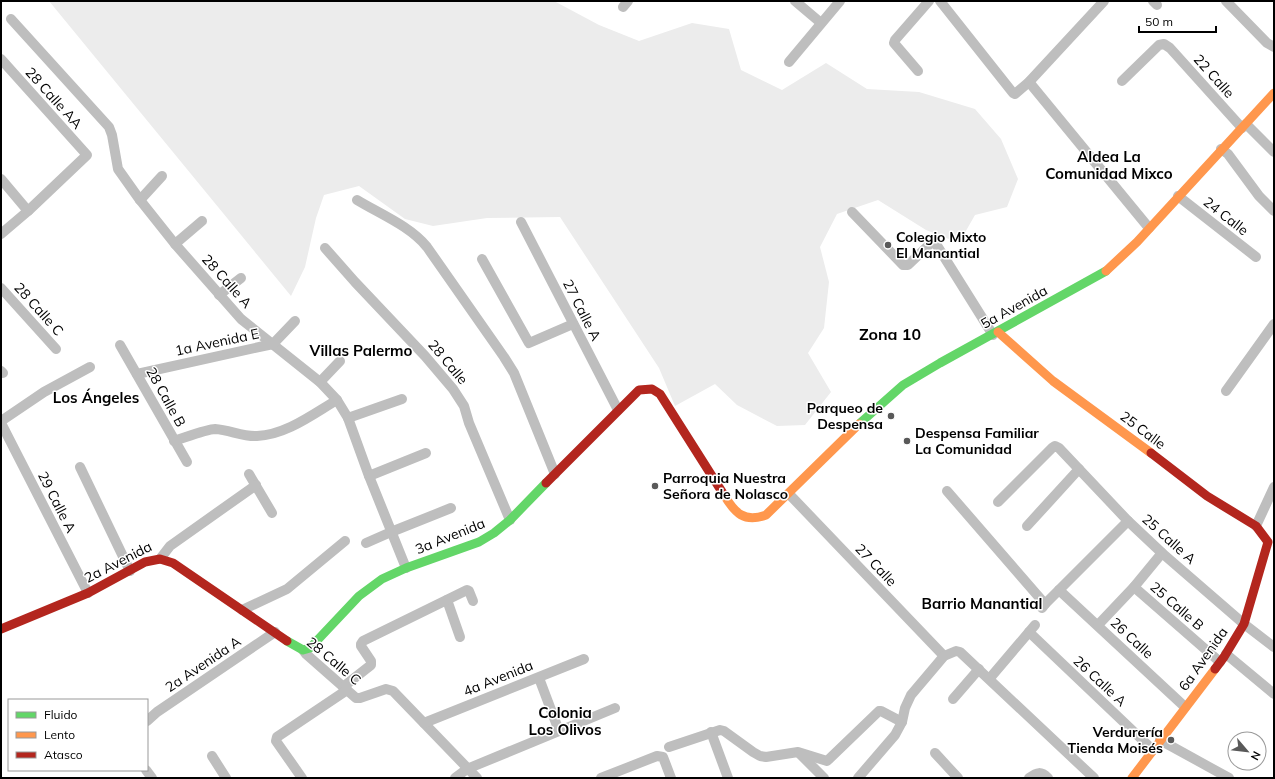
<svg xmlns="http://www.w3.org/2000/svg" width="1275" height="779" viewBox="0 0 1275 779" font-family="Mulish,sans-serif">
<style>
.green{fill:#ececec}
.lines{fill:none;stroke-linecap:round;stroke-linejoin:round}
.street{stroke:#bebebe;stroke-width:10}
.fast{stroke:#63d668;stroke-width:9}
.slow{stroke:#ff974d;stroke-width:9}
.jam{stroke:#b3261e;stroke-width:9}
.poi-dot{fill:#595959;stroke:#fff;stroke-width:1.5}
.labels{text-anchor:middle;stroke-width:3;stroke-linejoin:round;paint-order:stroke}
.street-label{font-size:14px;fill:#000;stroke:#fff}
.poi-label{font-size:14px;font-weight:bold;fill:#000;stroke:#fff;text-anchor:start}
.neighbourhood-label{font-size:15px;font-weight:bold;fill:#000;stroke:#fff}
.quarter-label{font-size:16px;font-weight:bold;fill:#000;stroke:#fff}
</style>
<rect width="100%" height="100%" fill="#fff"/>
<!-- green -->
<path class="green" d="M 49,1 L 554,1 L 599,25 L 639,41 L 692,23 L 729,29 L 741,70 L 782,90 L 826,63 L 867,89 L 919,92 L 975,109 L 1001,139 L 1018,179 L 1007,207 L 975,215 L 959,243 L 926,230 L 878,200 L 837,214 L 820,247 L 829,282 L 824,328 L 808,353 L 831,392 L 805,425 L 777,426 L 737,405 L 715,384 L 675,406 L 659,368 L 560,217 L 487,218 L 433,226 L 405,219 L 359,186 L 324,195 L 316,218 L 305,267 L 291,296 Z"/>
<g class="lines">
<!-- street -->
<g class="street">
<path d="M 795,1 L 821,23"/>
<path d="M 940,1 L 1013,93 L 1015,94 L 1029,82 L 1104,1"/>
<path d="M 1153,1 L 1157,5"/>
<path d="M 1226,1 L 1267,43 L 1274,47"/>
<path d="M 623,7 L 628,1"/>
<path d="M 11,19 L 109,127 L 112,135 L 118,169 L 140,200 L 175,244 L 241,319 L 320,382 L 337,400 L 348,418 L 369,476 L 406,568"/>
<path d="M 1,59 L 87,155 L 28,211 L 1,234"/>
<path d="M 789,62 L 840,1"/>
<path d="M 918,71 L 894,43 L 895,40 L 929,1"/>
<path d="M 1122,81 L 1159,45 L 1164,44 L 1170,48 L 1242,128"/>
<path d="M 1029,82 L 1149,228"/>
<path d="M 1246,124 L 1274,152"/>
<path d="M 1221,149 L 1228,154 L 1259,196 L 1274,211"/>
<path d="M 1,179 L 28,211"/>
<path d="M 1178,196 L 1256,257"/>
<path d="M 140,200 L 162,176"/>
<path d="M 357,200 C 380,214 410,226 427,247 L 504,357 L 514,373 L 555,474"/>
<path d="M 852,212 L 903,265 L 908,265 L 930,244 L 934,242 L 936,244 L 993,335"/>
<path d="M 521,222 L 618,410"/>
<path d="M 175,244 L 202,221"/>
<path d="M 325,248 L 355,282 L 425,356 L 453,389 L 464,406 L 469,423 L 510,520"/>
<path d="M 482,259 L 529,343 L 573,324"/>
<path d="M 1,288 L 56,349"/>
<path d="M 219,295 L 241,278"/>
<path d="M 120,345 L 187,462"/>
<path d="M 1,371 L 3,373"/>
<path d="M 137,374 L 273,344 L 295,321"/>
<path d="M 320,382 L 340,361"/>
<path d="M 1226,391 L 1274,324"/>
<path d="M 348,418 L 402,399"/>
<path d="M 1,421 L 44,392 L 90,367"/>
<path d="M 1,423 L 88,593"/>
<path d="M 174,441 C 184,438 207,429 215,429 C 230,430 243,437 257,436 C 286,435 313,414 337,400"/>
<path d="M 80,467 L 130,571"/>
<path d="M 249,474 L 272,513"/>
<path d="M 369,476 L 426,453"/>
<path d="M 947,491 L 1045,604 L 1042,608"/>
<path d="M 789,494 L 944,656"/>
<path d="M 998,502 L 1052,448 L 1055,446 L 1059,448 L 1128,521 L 1162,553 L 1244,624 L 1274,647"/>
<path d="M 1027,526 L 1079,469"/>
<path d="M 1256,526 L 1274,487"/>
<path d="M 366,543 L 391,532 L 451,508"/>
<path d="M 160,559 L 170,546 L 256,485"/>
<path d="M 1134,587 L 1220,662"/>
<path d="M 1059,590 L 1185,707"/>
<path d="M 447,600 L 460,637"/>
<path d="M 1045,604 L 1128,521"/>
<path d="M 242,610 L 287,589 L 345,541"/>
<path d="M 1098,625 L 1134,587 L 1162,553"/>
<path d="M 1029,632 L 1153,750"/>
<path d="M 303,650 L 306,654 L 356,698 L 360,698 L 386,689 L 393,691 L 477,778"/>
<path d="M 1226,654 L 1274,694"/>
<path d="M 539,678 L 559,731"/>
<path d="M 990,678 L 1035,625"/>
<path d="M 343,687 L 371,665 L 371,661 L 361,646 L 361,644 L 363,641 L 467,590 L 469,591 L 473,601"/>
<path d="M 953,699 L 979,669"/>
<path d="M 147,721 L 157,712 L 275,632"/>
<path d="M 424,723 L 584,659"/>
<path d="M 711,732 L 728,778"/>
<path d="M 1160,740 L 1229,778"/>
<path d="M 669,747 L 720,730 L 724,731 L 753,752 L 760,756 L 766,757 L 798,752 L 827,761 L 879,711 L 881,711 L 902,722"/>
<path d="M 799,753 L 824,778"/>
<path d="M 935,753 L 958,778"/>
<path d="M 212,756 L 226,778"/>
<path d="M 146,770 L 152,778"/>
<path d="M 302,778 L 276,741 L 277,737 L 347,690"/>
<path d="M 455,778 L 467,769 L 615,708"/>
<path d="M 601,778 L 657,756 L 663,757 L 671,778"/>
<path d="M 858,778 L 895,735 L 902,722 L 905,708 L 911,695 L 944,656 L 956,651 L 960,652 L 1094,778"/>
<path d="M 1029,778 C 1037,772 1041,771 1048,778"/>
</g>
<!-- fast -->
<g class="fast">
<path d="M 859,424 L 903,385 L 940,363 L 1106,271"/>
<path d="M 287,641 L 303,650 L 310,648 L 359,596 L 382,579 L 406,568 L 479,542 L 494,533 L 510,520 L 546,483"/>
</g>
<!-- slow -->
<g class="slow">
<path d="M 1106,271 L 1137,242 L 1274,93"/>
<path d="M 998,332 L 1053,381 L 1151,453"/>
<path d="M 724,495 C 735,513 744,523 766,515 L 859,424"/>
<path d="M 1132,778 L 1215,669"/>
</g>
<!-- jam -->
<g class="jam">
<path d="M 1151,453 L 1207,496 L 1256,526 L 1268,542 L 1244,624 L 1224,657 L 1215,669"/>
<path d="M 546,483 L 639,390 L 652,389 L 660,394 L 724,495"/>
<path d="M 1,629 L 88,593 L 145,562 L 160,559 L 173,563 L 287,641"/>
</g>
</g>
<!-- markers -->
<g class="poi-dot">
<circle cx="888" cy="245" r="4"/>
<circle cx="891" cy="416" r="4"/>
<circle cx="907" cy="441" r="4"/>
<circle cx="655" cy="486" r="4"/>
<circle cx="1171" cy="740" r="4"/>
</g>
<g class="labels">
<!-- street labels -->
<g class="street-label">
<text transform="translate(1214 76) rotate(48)" y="5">22 Calle</text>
<text transform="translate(54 98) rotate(48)" y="5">28 Calle AA</text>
<text transform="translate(1226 216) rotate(38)" y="5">24 Calle</text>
<text transform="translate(227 281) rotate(48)" y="5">28 Calle A</text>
<text transform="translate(1014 307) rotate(-29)" y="5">5a Avenida</text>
<text transform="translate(39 309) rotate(48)" y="5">28 Calle C</text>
<text transform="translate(582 310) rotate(63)" y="5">27 Calle A</text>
<text transform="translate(217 342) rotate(-12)" y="5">1a Avenida E</text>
<text transform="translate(448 362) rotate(50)" y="5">28 Calle</text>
<text transform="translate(166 397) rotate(61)" y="5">28 Calle B</text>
<text transform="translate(1143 430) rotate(37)" y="5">25 Calle</text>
<text transform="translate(57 502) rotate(63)" y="5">29 Calle A</text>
<text transform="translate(450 536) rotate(-22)" y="5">3a Avenida</text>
<text transform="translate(1169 539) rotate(42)" y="5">25 Calle A</text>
<text transform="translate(118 562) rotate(-27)" y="5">2a Avenida</text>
<text transform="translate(876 565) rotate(46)" y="5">27 Calle</text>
<text transform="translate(1177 606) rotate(41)" y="5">25 Calle B</text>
<text transform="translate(1132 638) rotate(43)" y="5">26 Calle</text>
<text transform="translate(1203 659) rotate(-55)" y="5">6a Avenida</text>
<text transform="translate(334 661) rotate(40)" y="5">28 Calle C</text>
<text transform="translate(203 664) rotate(-34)" y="5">2a Avenida A</text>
<text transform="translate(498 678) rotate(-22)" y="5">4a Avenida</text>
<text transform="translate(1100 681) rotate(43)" y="5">26 Calle A</text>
</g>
<!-- poi labels -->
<g class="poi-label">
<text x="896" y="242">Colegio Mixto<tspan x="896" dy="16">El Manantial</tspan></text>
<text x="883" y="413" text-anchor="end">Parqueo de<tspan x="883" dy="16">Despensa</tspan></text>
<text x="915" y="438">Despensa Familiar<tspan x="915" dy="16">La Comunidad</tspan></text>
<text x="663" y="483">Parroquia Nuestra<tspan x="663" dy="16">Señora de Nolasco</tspan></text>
<text x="1163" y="737" text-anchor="end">Verdurería<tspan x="1163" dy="16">Tienda Moisés</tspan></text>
</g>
<!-- neighbourhood labels -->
<g class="neighbourhood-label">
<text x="1109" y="162">Aldea La<tspan x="1109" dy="17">Comunidad Mixco</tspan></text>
<text x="361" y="356">Villas Palermo</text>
<text x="96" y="403">Los Ángeles</text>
<text x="982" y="609">Barrio Manantial</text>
<text x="565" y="718">Colonia<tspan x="565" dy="17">Los Olivos</tspan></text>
</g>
<!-- quarter labels -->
<g class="quarter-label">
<text x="890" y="340">Zona 10</text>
</g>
</g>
<!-- border -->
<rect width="1275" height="779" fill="none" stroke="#000000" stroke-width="4"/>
<!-- legend -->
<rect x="8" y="699" width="140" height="72" fill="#ffffff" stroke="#999999"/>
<rect x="16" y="712" width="20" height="6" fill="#63d668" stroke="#999999"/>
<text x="44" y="719" font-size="12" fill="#000000">Fluido</text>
<rect x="16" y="732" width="20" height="6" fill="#ff974d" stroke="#999999"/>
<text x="44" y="739" font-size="12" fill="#000000">Lento</text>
<rect x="16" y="752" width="20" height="6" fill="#b3261e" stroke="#999999"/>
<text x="44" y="759" font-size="12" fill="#000000">Atasco</text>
<!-- north arrow -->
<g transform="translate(1247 751) rotate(118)"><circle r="19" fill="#ffffff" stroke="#999999"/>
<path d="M0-3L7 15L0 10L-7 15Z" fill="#595959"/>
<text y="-6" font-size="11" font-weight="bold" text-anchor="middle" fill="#000000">N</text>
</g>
<!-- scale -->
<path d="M1139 26v6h77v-6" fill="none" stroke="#000000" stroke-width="2"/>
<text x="1145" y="26" font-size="12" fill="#000000" stroke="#ffffff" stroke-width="3" paint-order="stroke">50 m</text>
</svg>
